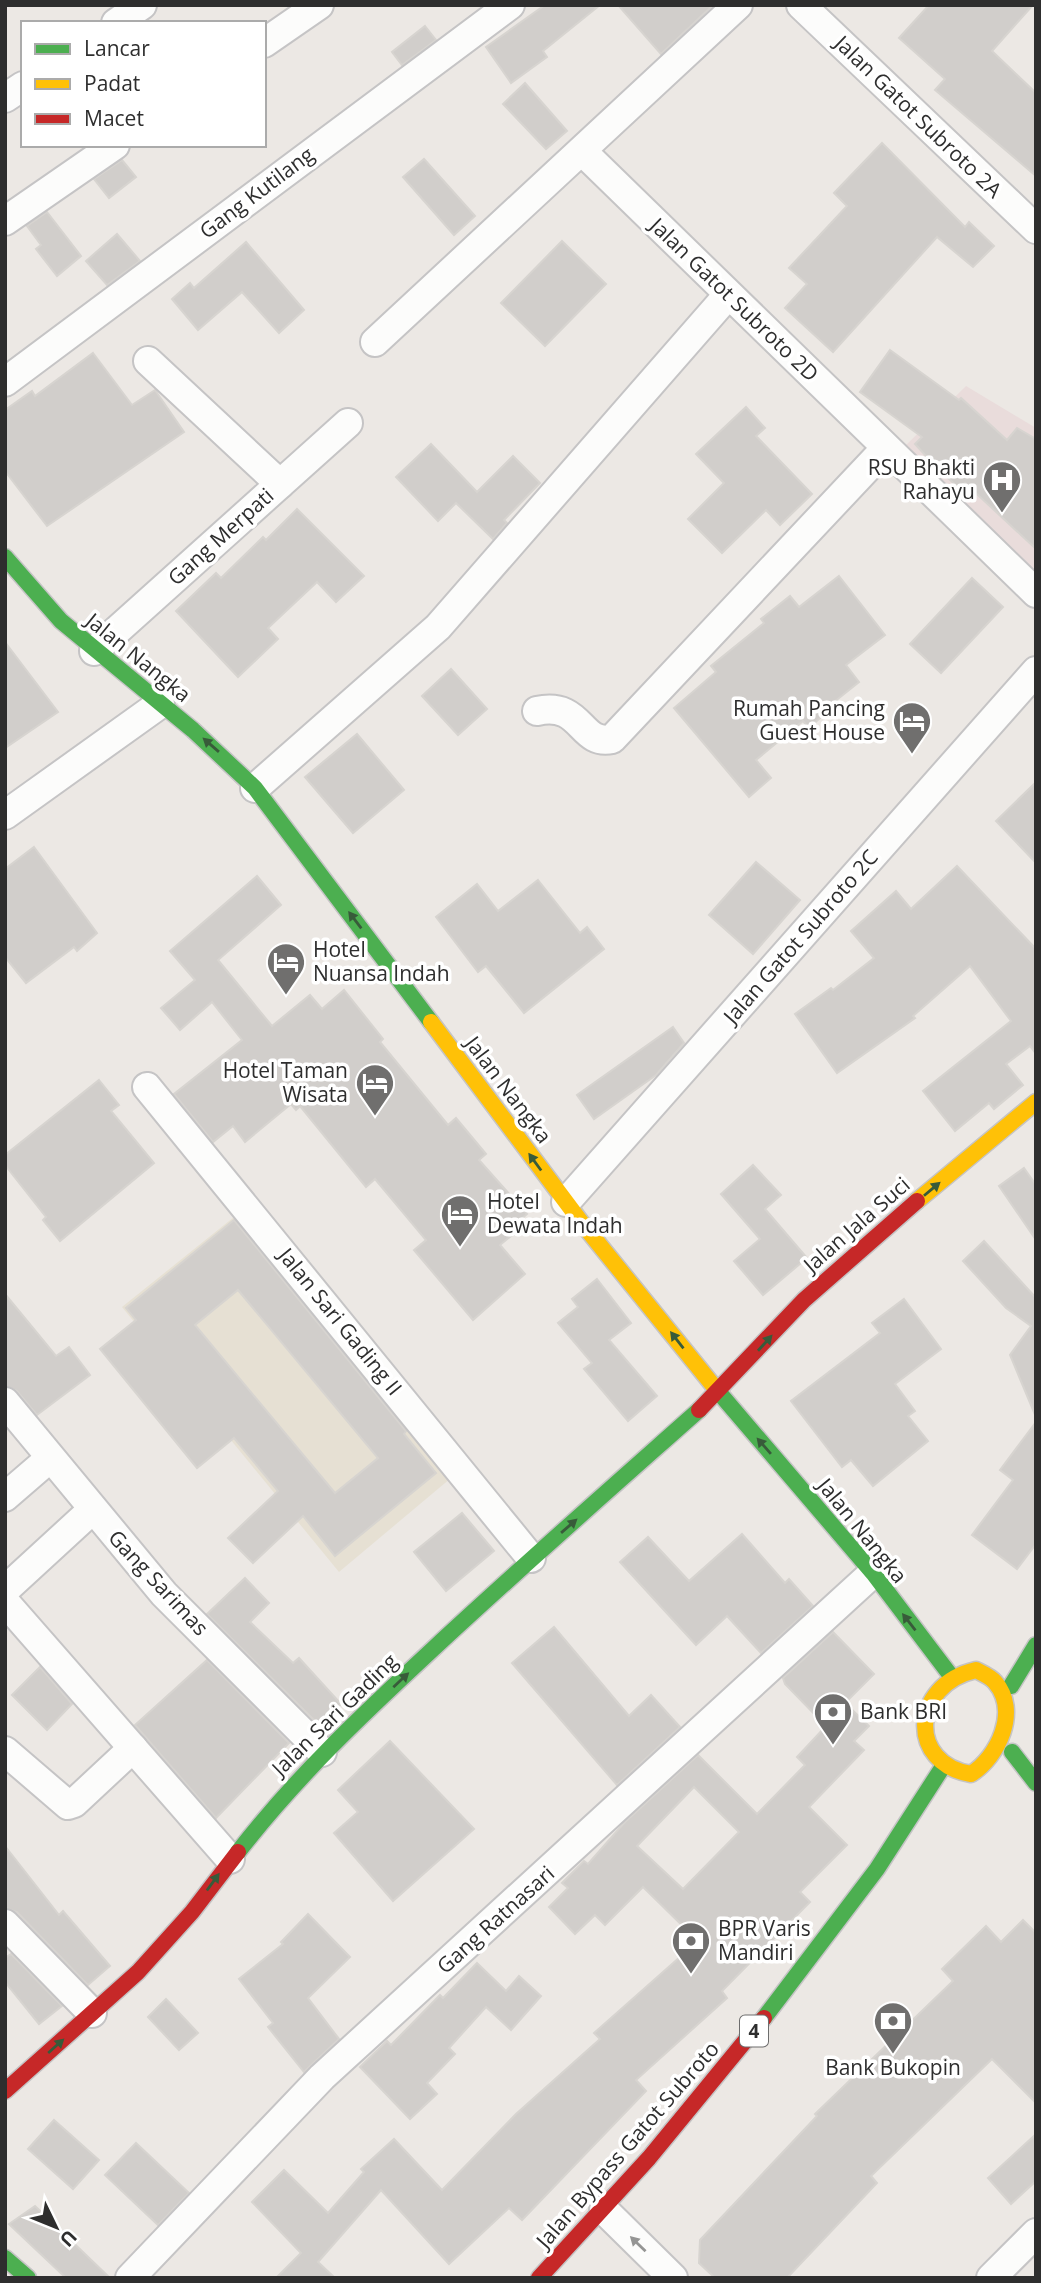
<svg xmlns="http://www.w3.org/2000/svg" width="1041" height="2283" viewBox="0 0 1041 2283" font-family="'Open Sans',sans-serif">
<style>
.education{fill:#e6e0d3}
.medical{fill:#e9dcdb}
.building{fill:#d1cecb;stroke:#d7d4d0;stroke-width:2;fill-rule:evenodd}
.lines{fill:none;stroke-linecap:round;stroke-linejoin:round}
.street-casing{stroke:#c5c4c5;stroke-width:32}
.fast-casing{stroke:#c5c4c5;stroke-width:19}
.slow-casing{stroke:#c5c4c5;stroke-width:19}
.jam-casing{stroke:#c5c4c5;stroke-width:19}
.street{stroke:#fcfcfb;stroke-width:28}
.fast{stroke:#4caf50;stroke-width:16}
.slow{stroke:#ffc107;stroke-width:16}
.jam{stroke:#c62828;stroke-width:16}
.oneway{fill:#385b3a}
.oneway2{fill:#959594}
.labels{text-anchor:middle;stroke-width:7;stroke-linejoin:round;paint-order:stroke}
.shield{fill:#fff;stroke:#6d6d6d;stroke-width:2}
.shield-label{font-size:19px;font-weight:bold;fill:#2e2e2e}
.street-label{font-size:21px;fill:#2e2e2e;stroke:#fff}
.poi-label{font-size:21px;fill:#2e2e2e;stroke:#fff;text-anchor:start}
</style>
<rect width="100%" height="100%" fill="#ece8e4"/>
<!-- education -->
<path class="education" d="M 239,1213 L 451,1478 L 339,1572 L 122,1307 Z"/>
<!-- medical -->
<path class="medical" d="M 966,386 L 1036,428 L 1036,577 L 900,451 Z"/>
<!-- building -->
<g class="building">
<path d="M 545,5 L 600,5 L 543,51 L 547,57 L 511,83 L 486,47 Z"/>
<path d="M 618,5 L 713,5 L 661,54 Z"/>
<path d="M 929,5 L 1033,5 L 992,51 L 1036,93 L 1036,176 L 935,90 L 945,79 L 899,38 Z"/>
<path d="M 425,26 L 436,40 L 402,65 L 392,52 Z"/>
<path d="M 525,83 L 567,131 L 546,149 L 503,104 Z"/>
<path d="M 882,143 L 965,227 L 969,222 L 994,246 L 973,267 L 937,237 L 833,352 L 785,308 L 807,284 L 789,268 L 847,206 L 834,193 Z"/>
<path d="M 424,159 L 475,216 L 454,235 L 403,177 Z"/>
<path d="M 122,160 L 136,177 L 109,198 L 94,179 Z"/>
<path d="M 47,212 L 81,256 L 57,276 L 36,249 L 41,245 L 27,226 Z"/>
<path d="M 117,234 L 140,261 L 107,285 L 86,261 Z"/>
<path d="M 562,241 L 606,284 L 545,346 L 501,303 Z"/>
<path d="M 246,242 L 304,310 L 279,333 L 242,292 L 198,330 L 172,299 L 190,283 L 194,288 Z"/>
<path d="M 890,350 L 959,400 L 961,398 L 1007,440 L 1017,428 L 1036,439 L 1036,549 L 965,483 L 960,489 L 937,468 L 915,444 L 922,437 L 860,392 Z"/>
<path d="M 93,353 L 132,405 L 155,390 L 184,432 L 47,526 L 5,471 L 5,410 L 32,391 L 35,396 Z"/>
<path d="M 746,407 L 765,428 L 756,436 L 812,494 L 780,525 L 766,510 L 722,553 L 688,519 L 724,483 L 696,454 Z"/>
<path d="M 431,444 L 477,492 L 513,456 L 540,483 L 504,520 L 507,523 L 493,539 L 456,503 L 438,521 L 396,477 Z"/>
<path d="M 297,509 L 364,576 L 336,602 L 317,582 L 268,628 L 278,639 L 238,677 L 176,611 L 216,573 L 221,578 L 263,537 L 266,540 Z"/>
<path d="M 839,576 L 885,635 L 846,665 L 859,682 L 829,706 L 831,708 L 809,728 L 803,721 L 756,760 L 771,778 L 749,797 L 674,708 L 716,672 L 711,666 L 764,623 L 761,619 L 790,596 L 799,607 Z"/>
<path d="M 972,578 L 1003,607 L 941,673 L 910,644 Z"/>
<path d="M 5,642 L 58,712 L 5,748 Z"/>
<path d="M 451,669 L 487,709 L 458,735 L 422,696 Z"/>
<path d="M 357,734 L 404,790 L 353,833 L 305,777 Z"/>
<path d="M 1036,782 L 1036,863 L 996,821 Z"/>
<path d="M 34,847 L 97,933 L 77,951 L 74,947 L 26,983 L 5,957 L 5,869 Z"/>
<path d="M 756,862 L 800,900 L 753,954 L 709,915 Z"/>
<path d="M 957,866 L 1036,949 L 1036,1054 L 1030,1046 L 1006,1064 L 1023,1085 L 994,1109 L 989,1103 L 955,1131 L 923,1091 L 1011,1021 L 970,966 L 913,1016 L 915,1018 L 837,1073 L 795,1014 L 831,988 L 833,990 L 874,958 L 851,931 L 896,891 L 911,909 Z"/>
<path d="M 257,876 L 281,905 L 218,960 L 272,1026 L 310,995 L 322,1009 L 344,990 L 383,1039 L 380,1042 L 448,1125 L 456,1118 L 486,1154 L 479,1160 L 527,1214 L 518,1222 L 522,1227 L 500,1245 L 525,1274 L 473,1320 L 414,1250 L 426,1240 L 375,1179 L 366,1187 L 300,1106 L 296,1110 L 291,1104 L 245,1142 L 233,1126 L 213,1142 L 174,1094 L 242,1040 L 212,1002 L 180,1030 L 161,1008 L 195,980 L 170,951 Z"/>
<path d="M 538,880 L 580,933 L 587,927 L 604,949 L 524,1013 L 486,966 L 478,972 L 436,917 L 477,884 L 498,911 Z"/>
<path d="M 673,1027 L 684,1043 L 656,1075 L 594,1119 L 577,1095 Z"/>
<path d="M 99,1080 L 119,1105 L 111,1111 L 154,1163 L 60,1241 L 43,1220 L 46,1217 L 5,1165 L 5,1155 Z"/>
<path d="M 753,1165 L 781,1195 L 765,1209 L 807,1258 L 763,1295 L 734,1261 L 760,1239 L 721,1194 Z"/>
<path d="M 1024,1168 L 1036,1185 L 1036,1240 L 999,1186 Z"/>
<path d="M 234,1220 L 406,1431 L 404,1434 L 436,1473 L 335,1556 L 303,1516 L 253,1563 L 228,1538 L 278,1491 L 234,1438 L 197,1468 L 100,1349 L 136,1320 L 126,1308 ZM 238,1290 L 378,1458 L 335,1493 L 195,1325 Z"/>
<path d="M 984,1241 L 1036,1298 L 1036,1417 L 1010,1355 L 1031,1326 L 1006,1308 L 963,1261 Z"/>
<path d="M 597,1279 L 631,1323 L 609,1340 L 657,1396 L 628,1421 L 584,1369 L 592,1363 L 558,1323 L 578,1307 L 572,1299 Z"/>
<path d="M 5,1294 L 56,1356 L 69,1347 L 90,1375 L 37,1415 L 17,1391 L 5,1386 Z"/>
<path d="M 904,1299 L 941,1349 L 895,1384 L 915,1411 L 908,1416 L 928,1441 L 873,1486 L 851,1460 L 842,1467 L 791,1401 L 880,1333 L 872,1323 Z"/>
<path d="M 1036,1422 L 1036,1544 L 1017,1569 L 972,1535 L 1013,1480 L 1000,1470 Z"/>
<path d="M 462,1513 L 494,1551 L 446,1591 L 414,1552 Z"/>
<path d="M 742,1534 L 785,1583 L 789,1579 L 813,1606 L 761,1653 L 727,1616 L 696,1645 L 620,1562 L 648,1537 L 689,1581 Z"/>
<path d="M 245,1578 L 269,1603 L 250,1622 L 293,1663 L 299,1658 L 341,1704 L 319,1725 L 207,1614 Z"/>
<path d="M 554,1627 L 629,1716 L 651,1695 L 680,1727 L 617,1785 L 512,1663 Z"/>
<path d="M 833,1632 L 874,1674 L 845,1703 L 869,1726 L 854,1741 L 864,1750 L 809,1807 L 847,1845 L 800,1892 L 810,1902 L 722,1991 L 727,1998 L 636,2080 L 646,2091 L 522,2220 L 509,2208 L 449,2264 L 381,2190 L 318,2262 L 335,2278 L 276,2278 L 301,2253 L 252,2202 L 284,2170 L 328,2213 L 364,2172 L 361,2169 L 394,2139 L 442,2190 L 516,2114 L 600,2039 L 594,2033 L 698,1941 L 643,1887 L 605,1925 L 595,1915 L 575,1934 L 549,1907 L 568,1888 L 562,1883 L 584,1861 L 588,1864 L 625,1822 L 698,1755 L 757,1814 L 805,1765 L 797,1757 L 826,1726 L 785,1684 L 783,1678 ZM 694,1787 L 739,1832 L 683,1889 L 637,1846 Z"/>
<path d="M 207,1660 L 289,1743 L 216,1818 L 135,1725 Z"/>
<path d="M 40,1667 L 72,1704 L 47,1730 L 12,1695 Z"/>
<path d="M 390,1741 L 474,1829 L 393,1901 L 334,1833 L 358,1812 L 338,1790 Z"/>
<path d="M 5,1846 L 59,1915 L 63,1911 L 110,1966 L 88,1985 L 17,1912 L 5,1908 Z"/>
<path d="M 308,1914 L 350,1957 L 308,1998 L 339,2039 L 304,2072 L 268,2027 L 273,2023 L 239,1979 L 283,1944 L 281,1942 Z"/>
<path d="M 1023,1920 L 1036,1933 L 1036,2103 L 992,2059 L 871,2176 L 877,2183 L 787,2278 L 715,2278 L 699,2263 L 700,2240 L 817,2116 L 815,2114 L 953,1981 L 942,1969 L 986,1926 L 1001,1942 Z"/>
<path d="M 11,1954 L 62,2006 L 39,2024 L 5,1982 L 5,1958 Z"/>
<path d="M 477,1963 L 506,1991 L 519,1976 L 541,1996 L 511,2030 L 486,2007 L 449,2048 L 455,2054 L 427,2083 L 437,2094 L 410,2119 L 360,2067 L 387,2041 L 391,2045 L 440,1995 L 443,1998 Z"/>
<path d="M 166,1999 L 198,2033 L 179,2050 L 148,2017 Z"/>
<path d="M 54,2120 L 99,2160 L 73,2189 L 28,2149 Z"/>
<path d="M 1036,2134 L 1036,2181 L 1011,2204 L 988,2178 Z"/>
<path d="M 136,2143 L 189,2193 L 158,2225 L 105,2175 Z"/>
<path d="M 35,2206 L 110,2278 L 66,2278 L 9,2224 Z"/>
</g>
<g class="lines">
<!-- street casing -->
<g class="street-casing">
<g id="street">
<path d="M 801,5 L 1036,229"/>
<path d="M 116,23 L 142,5"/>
<path d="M 264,43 L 319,5"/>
<path d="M 5,98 L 23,86"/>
<path d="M 582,151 L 1036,593"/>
<path d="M 5,221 L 115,145"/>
<path d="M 375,342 L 738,5"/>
<path d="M 148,361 L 280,484"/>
<path d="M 5,382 L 510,5"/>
<path d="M 94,651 L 348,423"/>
<path d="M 537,711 C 583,701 579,746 612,739 L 885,449"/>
<path d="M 255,788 L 438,627 L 728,295"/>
<path d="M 5,815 L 160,704"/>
<path d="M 147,1087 L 531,1558"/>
<path d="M 566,1202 L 1036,671"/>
<path d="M 5,1402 L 164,1594 L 322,1752"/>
<path d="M 5,1497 L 49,1459"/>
<path d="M 5,1590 L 92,1510"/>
<path d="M 5,1602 L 230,1859"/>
<path d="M 5,1751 L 68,1805 L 74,1803 L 133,1748"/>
<path d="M 5,1924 L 92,2013"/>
<path d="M 604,2210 L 673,2278"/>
<path d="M 130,2278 L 322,2077 L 873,1573"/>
<path d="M 991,2278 L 1036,2233"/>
</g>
</g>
<!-- fast casing -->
<g class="fast-casing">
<g id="fast">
<path d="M 5,557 L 61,621 L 193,730 L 255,788 L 431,1022"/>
<path d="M 716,1389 L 873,1573 L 951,1676"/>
<path d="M 1011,1686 L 1036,1645"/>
<path d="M 1012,1752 L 1036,1783"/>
<path d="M 238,1852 C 297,1776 362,1715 433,1649 C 520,1568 610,1489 699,1410"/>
<path d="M 764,2018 L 877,1869 L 944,1765"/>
<path d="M 5,2258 L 28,2278"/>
</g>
</g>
<!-- slow casing -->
<g class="slow-casing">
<g id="slow">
<path d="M 431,1022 L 581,1222 L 716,1389"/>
<path d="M 917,1201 L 1036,1102"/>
<path d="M 976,1670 C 982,1673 991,1677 995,1682 C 1020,1711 998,1757 971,1774 C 908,1764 910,1685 976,1670 Z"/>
</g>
</g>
<!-- jam casing -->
<g class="jam-casing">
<g id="jam">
<path d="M 699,1410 L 804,1300 L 917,1201"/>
<path d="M 5,2091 L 138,1972 L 192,1912 L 238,1852"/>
<path d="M 539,2278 L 649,2158 L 764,2018"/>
</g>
</g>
<!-- street -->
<use href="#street" class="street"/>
<!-- fast -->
<use href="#fast" class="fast"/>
<!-- slow -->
<use href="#slow" class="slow"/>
<!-- jam -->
<use href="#jam" class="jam"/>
</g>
<!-- one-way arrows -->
<defs><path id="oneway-solid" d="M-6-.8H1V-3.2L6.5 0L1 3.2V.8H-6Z" transform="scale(1.75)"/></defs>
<g class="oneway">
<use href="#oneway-solid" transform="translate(211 745) rotate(-139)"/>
<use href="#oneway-solid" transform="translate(355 920) rotate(-127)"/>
<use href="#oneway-solid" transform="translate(535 1162) rotate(-126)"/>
<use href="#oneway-solid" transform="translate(932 1189) rotate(-40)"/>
<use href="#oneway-solid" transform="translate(677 1340) rotate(-128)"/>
<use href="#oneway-solid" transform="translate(765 1343) rotate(-48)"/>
<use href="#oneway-solid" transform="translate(764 1446) rotate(-131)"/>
<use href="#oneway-solid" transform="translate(569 1526) rotate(-41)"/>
<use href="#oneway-solid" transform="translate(909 1622) rotate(-128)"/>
<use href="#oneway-solid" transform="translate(401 1680) rotate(-43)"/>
<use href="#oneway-solid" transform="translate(213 1882) rotate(-54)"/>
<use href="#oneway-solid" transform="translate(56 2046) rotate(-42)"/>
</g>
<use class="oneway2" href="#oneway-solid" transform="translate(638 2244) rotate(-136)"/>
<!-- icons -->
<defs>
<g id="hospital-pin" transform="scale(2.0125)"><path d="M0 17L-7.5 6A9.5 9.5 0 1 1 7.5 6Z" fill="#706f6e" stroke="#fff"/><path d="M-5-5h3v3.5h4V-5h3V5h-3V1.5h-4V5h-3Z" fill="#fff"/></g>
<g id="hotel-pin" transform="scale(2.0125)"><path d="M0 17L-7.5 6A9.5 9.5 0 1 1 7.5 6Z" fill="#706f6e" stroke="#fff"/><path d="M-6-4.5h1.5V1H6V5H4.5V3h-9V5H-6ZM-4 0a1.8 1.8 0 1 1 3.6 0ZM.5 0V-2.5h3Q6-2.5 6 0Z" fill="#fff"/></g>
<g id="bank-pin" transform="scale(2.0125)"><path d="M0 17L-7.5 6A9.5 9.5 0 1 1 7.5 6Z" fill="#706f6e" stroke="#fff"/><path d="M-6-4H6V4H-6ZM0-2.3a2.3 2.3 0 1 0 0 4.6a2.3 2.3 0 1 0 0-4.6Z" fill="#fff"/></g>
</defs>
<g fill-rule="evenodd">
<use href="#hospital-pin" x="1002" y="480"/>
<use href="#hotel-pin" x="912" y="721"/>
<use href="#hotel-pin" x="286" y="962"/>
<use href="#hotel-pin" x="375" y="1083"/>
<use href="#hotel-pin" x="460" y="1214"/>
<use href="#bank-pin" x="833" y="1712"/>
<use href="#bank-pin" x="691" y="1941"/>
<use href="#bank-pin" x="893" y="2021"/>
</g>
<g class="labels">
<!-- shield labels -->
<rect class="shield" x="740" y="2015.5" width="28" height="31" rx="5"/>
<g class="shield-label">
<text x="754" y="2038">4</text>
</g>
<!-- street labels -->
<g class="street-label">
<text transform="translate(918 117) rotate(44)" y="7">Jalan Gatot Subroto 2A</text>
<text transform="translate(257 193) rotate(-37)" y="7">Gang Kutilang</text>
<text transform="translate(734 300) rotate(44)" y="7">Jalan Gatot Subroto 2D</text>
<text transform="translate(221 537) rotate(-42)" y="7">Gang Merpati</text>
<text transform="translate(138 658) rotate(39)" y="7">Jalan Nangka</text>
<text transform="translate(801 937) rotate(-49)" y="7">Jalan Gatot Subroto 2C</text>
<text transform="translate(508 1090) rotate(53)" y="7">Jalan Nangka</text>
<text transform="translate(857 1225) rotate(-41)" y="7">Jalan Jala Suci</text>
<text transform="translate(340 1322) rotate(51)" y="7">Jalan Sari Gading II</text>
<text transform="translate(862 1531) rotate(51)" y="7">Jalan Nangka</text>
<text transform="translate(158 1583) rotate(47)" y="7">Gang Sarimas</text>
<text transform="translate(335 1715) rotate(-44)" y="7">Jalan Sari Gading</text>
<text transform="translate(496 1920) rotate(-42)" y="7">Gang Ratnasari</text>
<text transform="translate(628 2145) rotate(-49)" y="7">Jalan Bypass Gatot Subroto</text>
</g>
<!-- poi labels -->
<g class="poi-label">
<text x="975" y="475" text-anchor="end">RSU Bhakti<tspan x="975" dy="24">Rahayu</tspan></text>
<text x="885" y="716" text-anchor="end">Rumah Pancing<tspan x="885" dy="24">Guest House</tspan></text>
<text x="313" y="957">Hotel<tspan x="313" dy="24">Nuansa Indah</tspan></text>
<text x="348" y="1078" text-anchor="end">Hotel Taman<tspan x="348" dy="24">Wisata</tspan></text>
<text x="487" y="1209">Hotel<tspan x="487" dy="24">Dewata Indah</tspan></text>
<text x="860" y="1719">Bank BRI</text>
<text x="718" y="1936">BPR Varis<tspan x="718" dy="24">Mandiri</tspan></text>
<text x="893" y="2075" text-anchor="middle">Bank Bukopin</text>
</g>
</g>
<!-- border -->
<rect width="1041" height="2283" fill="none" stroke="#2e2e2e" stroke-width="14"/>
<!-- legend -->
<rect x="21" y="21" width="245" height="126" fill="#ffffff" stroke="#ababab" stroke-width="2"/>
<rect x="35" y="44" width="35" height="10" fill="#4caf50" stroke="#ababab" stroke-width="2"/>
<text x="84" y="56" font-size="21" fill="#2e2e2e">Lancar</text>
<rect x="35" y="79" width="35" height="10" fill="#ffc107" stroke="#ababab" stroke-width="2"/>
<text x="84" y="91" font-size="21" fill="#2e2e2e">Padat</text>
<rect x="35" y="114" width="35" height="10" fill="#c62828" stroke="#ababab" stroke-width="2"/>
<text x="84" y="126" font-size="21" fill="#2e2e2e">Macet</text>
<!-- north arrow -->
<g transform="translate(56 2227) rotate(133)" stroke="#ffffff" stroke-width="5" paint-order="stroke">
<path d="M0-5L12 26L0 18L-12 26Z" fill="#2e2e2e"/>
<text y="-10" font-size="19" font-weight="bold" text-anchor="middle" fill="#2e2e2e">U</text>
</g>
</svg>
